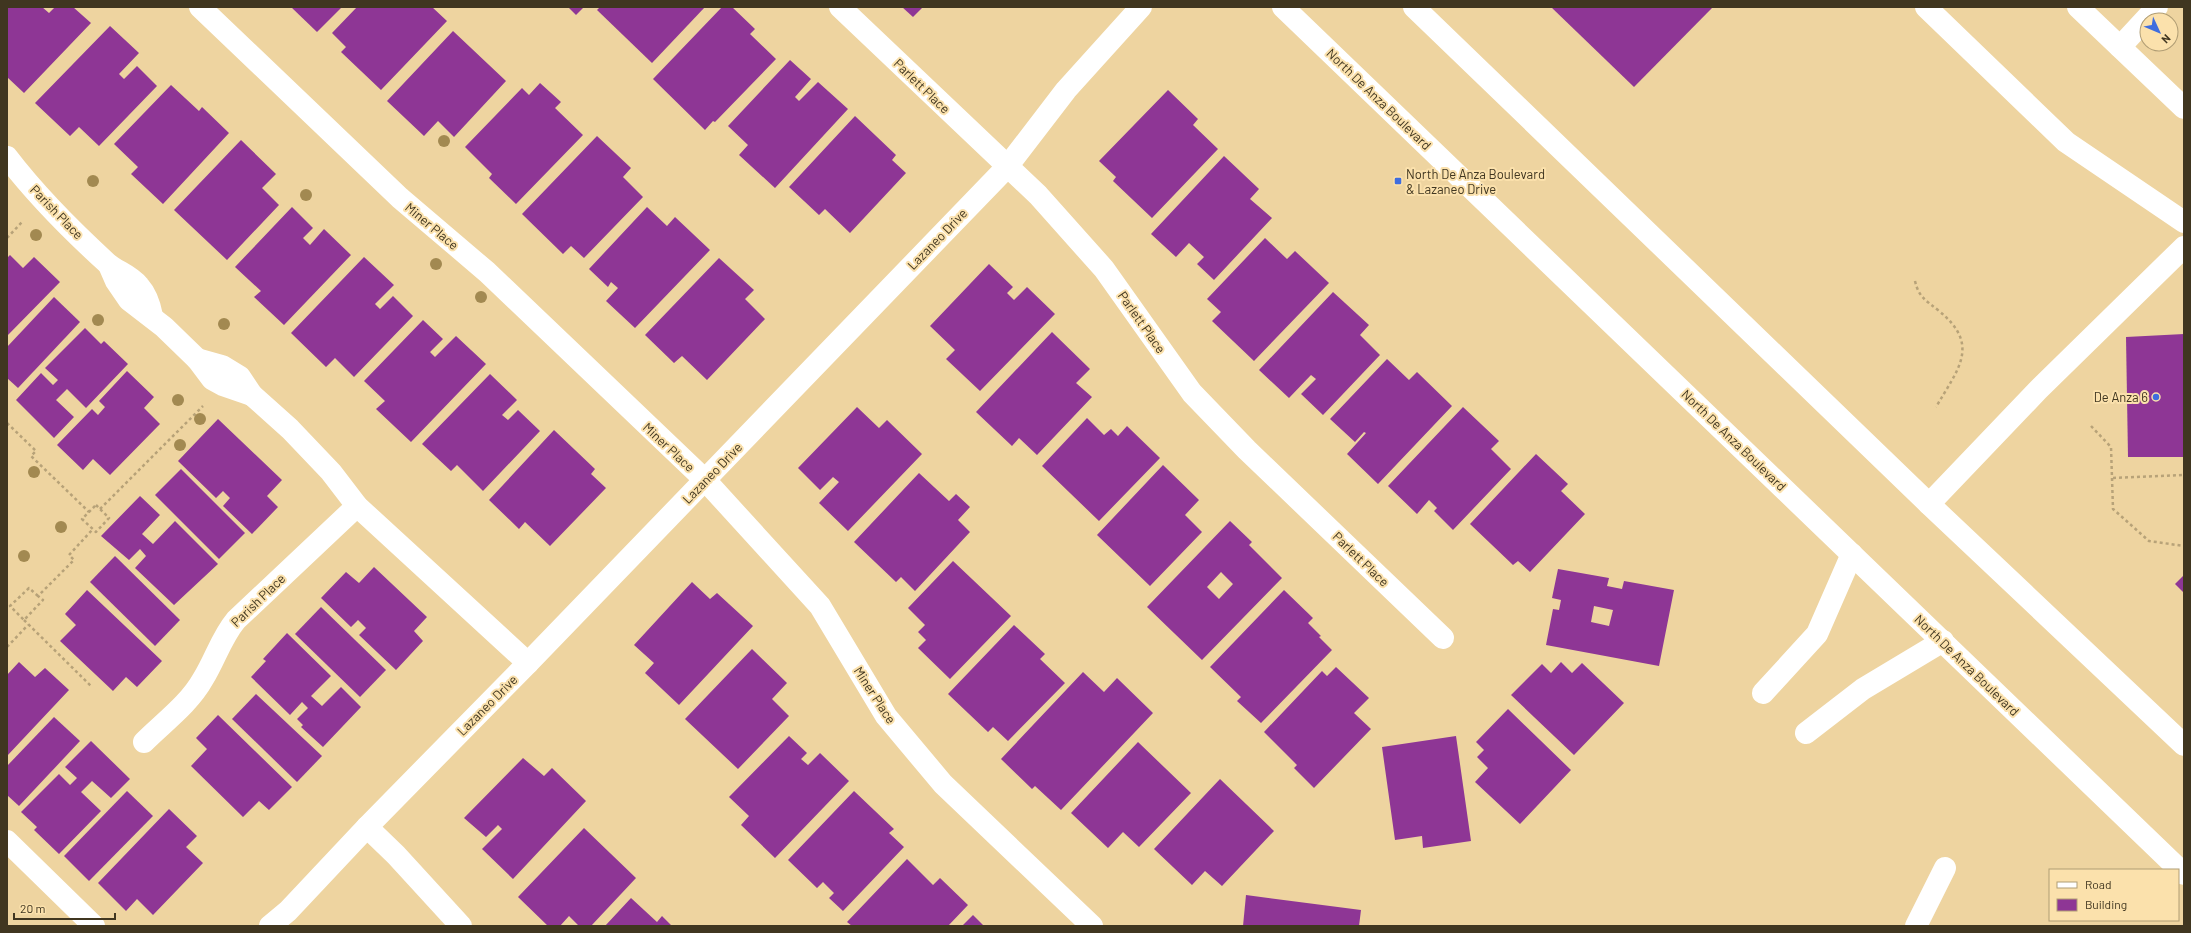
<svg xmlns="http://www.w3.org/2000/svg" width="2191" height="933" viewBox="0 0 2191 933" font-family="Barlow,sans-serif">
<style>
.building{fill:#8e3695;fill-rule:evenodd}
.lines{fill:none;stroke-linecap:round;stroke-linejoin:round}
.path{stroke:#b7a278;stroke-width:2.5;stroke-dasharray:3 3;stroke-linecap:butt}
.minor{stroke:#fff;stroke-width:22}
.major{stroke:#fff;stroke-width:22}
.tree{fill:#a28951}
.poi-dot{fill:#3f6dde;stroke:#fbe1ac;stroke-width:1.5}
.labels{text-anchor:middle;stroke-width:4;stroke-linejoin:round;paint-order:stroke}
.street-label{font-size:13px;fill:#403620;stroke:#fbe1ac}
.poi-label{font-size:13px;fill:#403620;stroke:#fbe1ac;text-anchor:start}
</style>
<rect width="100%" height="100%" fill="#eed4a0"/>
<!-- building -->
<g class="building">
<path d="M 7,7 L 42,7 L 49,13 L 55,7 L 73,7 L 91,23 L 24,93 L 7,77 Z"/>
<path d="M 291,7 L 342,7 L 317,32 Z"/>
<path d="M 357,7 L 432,7 L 447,21 L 381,90 L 341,52 L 346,47 L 332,33 Z"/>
<path d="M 568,7 L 584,7 L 576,15 Z"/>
<path d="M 600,7 L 705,7 L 652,63 L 597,10 Z"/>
<path d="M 722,7 L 732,7 L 755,29 L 750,34 L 776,59 L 715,122 L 713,121 L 705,130 L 653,79 Z"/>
<path d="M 902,7 L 923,7 L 913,17 Z"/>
<path d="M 1551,7 L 1713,7 L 1634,87 Z"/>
<path d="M 110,26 L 139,53 L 119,74 L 124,79 L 137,66 L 157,86 L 99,146 L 79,127 L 70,136 L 35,103 Z"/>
<path d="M 453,31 L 506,81 L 454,137 L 438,121 L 424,136 L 387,101 Z"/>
<path d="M 790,60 L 811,79 L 795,97 L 799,101 L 818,82 L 848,109 L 775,188 L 739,155 L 748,145 L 728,126 Z"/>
<path d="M 540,83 L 561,102 L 555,108 L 583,135 L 516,204 L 489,178 L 492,174 L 465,147 L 522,88 L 529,95 Z"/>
<path d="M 171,85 L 199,111 L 202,107 L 229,133 L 163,204 L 131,174 L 138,167 L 114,144 Z"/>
<path d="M 1168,90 L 1198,119 L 1193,125 L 1218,149 L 1152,218 L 1113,181 L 1116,177 L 1099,161 Z"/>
<path d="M 855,116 L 896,155 L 892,160 L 906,173 L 850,233 L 825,209 L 819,215 L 789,187 Z"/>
<path d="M 597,136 L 631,168 L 623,177 L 643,197 L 584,258 L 571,246 L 563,254 L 522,214 Z"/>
<path d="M 241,140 L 276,174 L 262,188 L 279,205 L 227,260 L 174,210 Z"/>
<path d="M 1224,156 L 1259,189 L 1250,199 L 1272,218 L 1214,280 L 1197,264 L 1204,257 L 1189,243 L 1176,257 L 1151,234 Z"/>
<path d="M 292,207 L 313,228 L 303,238 L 310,245 L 324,229 L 351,255 L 284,325 L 254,297 L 261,291 L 235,267 Z"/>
<path d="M 647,207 L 667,226 L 675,217 L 710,250 L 635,328 L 606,301 L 618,288 L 611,282 L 608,287 L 589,269 Z"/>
<path d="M 1265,238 L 1287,259 L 1295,251 L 1329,283 L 1254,361 L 1212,321 L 1221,312 L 1207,299 Z"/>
<path d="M 10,255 L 23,268 L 34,257 L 60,282 L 7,336 L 7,258 Z"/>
<path d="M 364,257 L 394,285 L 375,304 L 380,309 L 393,296 L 413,316 L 354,377 L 335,358 L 326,367 L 291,333 Z"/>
<path d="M 719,258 L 754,290 L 745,299 L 765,319 L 707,380 L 682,356 L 674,363 L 645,335 Z"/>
<path d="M 989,264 L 1013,287 L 1007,293 L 1014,300 L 1027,287 L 1055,314 L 980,391 L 946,359 L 955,350 L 930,326 Z"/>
<path d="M 1333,292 L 1369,325 L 1360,335 L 1380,355 L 1323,415 L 1301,394 L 1316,379 L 1311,375 L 1289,398 L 1259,370 Z"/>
<path d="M 54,297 L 80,322 L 18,388 L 7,378 L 7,347 Z"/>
<path d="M 423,320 L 443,339 L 430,352 L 435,357 L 456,336 L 486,364 L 411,442 L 376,409 L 385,401 L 364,381 Z"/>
<path d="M 85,328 L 101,344 L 104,341 L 128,364 L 86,408 L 67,389 L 56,400 L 74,417 L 54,438 L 16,400 L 41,373 L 53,385 L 58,380 L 45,368 Z"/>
<path d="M 1052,332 L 1090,369 L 1076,383 L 1092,397 L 1037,455 L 1019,438 L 1012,446 L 976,412 Z"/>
<path d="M 2184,334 L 2184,457 L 2128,457 L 2126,337 Z"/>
<path d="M 1387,359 L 1409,380 L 1417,372 L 1452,406 L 1378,484 L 1347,454 L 1366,433 L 1364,432 L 1355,442 L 1330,419 Z"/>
<path d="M 127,371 L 154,397 L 144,408 L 160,424 L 110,475 L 93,459 L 83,470 L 57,445 L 92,409 L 98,415 L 105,407 L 99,401 Z"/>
<path d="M 490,374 L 517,400 L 502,415 L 508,420 L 518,410 L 540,431 L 483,491 L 457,465 L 451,471 L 422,444 Z"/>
<path d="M 857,407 L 879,428 L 887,420 L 922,454 L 848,531 L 819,503 L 839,482 L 833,477 L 820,490 L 798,468 Z"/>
<path d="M 1463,407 L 1499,441 L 1491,449 L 1511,469 L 1453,530 L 1434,511 L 1437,508 L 1429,500 L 1417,514 L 1388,486 Z"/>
<path d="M 1087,418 L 1104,435 L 1111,429 L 1118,436 L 1127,426 L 1160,458 L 1099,521 L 1042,466 Z"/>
<path d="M 218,419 L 282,480 L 267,496 L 278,507 L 252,534 L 223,506 L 230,498 L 223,491 L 216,498 L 178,461 Z"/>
<path d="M 554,430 L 595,469 L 591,474 L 606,488 L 550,546 L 525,522 L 519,529 L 489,500 Z"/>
<path d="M 1536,454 L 1568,484 L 1561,491 L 1585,514 L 1530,572 L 1518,561 L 1513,565 L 1470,524 Z"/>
<path d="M 1163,465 L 1199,500 L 1185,515 L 1202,532 L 1150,586 L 1097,535 Z"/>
<path d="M 181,469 L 245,533 L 219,559 L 155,495 Z"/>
<path d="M 919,473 L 949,501 L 956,494 L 970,507 L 958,520 L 970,532 L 915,591 L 901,577 L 896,582 L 854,542 Z"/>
<path d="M 140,496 L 160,515 L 142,534 L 153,544 L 175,521 L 218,564 L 174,605 L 135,568 L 146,556 L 140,549 L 129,560 L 101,536 Z"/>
<path d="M 1230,521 L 1252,542 L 1249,545 L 1282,578 L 1202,660 L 1147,607 ZM 1221,572 L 1233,584 L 1219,599 L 1207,587 Z"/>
<path d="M 115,556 L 180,620 L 155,646 L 90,582 Z"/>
<path d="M 953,561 L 1011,616 L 950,679 L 918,648 L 926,640 L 918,632 L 925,625 L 908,608 Z"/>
<path d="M 374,567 L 427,617 L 414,631 L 423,641 L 396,670 L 359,635 L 366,628 L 358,620 L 351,627 L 321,598 L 346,572 L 359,583 Z"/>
<path d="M 1558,569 L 1609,578 L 1607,586 L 1622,589 L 1624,581 L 1674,590 L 1659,666 L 1546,645 L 1553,609 L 1559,610 L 1561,600 L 1552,598 ZM 1594,606 L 1613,610 L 1609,626 L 1591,622 Z"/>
<path d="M 2184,575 L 2184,593 L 2175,584 Z"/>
<path d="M 692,582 L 710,599 L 717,593 L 753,626 L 679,705 L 645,673 L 654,663 L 634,645 Z"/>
<path d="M 87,590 L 162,661 L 137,687 L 126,677 L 113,691 L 60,641 L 76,625 L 65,614 Z"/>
<path d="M 1284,590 L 1313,618 L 1308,623 L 1321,636 L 1319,637 L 1332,650 L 1261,723 L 1237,701 L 1241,697 L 1210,667 Z"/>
<path d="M 321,607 L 386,670 L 360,697 L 295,634 Z"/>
<path d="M 1014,625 L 1045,654 L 1040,659 L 1065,683 L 1008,741 L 993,727 L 988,732 L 948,694 Z"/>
<path d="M 287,633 L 331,676 L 311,696 L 322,706 L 341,687 L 361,707 L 323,747 L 301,727 L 303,725 L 297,719 L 308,708 L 302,702 L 290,715 L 251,677 L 266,661 L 263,659 Z"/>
<path d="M 752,649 L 787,683 L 772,699 L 789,716 L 738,769 L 685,719 Z"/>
<path d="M 19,662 L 35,677 L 45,668 L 69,690 L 7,756 L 7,675 Z"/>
<path d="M 1561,662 L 1572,673 L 1582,663 L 1624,703 L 1574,755 L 1511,695 L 1542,664 L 1551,673 Z"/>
<path d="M 1336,667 L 1369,698 L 1354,713 L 1371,729 L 1314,788 L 1294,768 L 1297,765 L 1264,732 L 1322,671 L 1327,676 Z"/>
<path d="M 1083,672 L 1104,692 L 1117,678 L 1153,713 L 1061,810 L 1035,786 L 1032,789 L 1001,759 Z"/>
<path d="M 256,694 L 322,756 L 297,782 L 232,719 Z"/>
<path d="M 1508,709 L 1571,770 L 1520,824 L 1475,782 L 1488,768 L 1477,757 L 1484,750 L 1476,742 Z"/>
<path d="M 218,715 L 292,787 L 269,810 L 259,801 L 243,817 L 191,766 L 207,749 L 196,738 Z"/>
<path d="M 54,717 L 80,741 L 19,806 L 7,795 L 7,766 Z"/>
<path d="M 789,736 L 807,753 L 801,759 L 808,765 L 820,753 L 849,781 L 775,858 L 741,825 L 749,816 L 729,797 Z"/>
<path d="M 1456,736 L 1471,841 L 1423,848 L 1422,836 L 1395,840 L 1382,747 Z"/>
<path d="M 91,741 L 130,779 L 111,798 L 92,781 L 81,792 L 101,811 L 59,854 L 34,830 L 37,827 L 21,812 L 59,774 L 70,785 L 77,778 L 65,767 Z"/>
<path d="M 1138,742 L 1191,793 L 1139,847 L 1123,832 L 1108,848 L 1071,813 Z"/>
<path d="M 523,758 L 544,776 L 552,768 L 586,801 L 513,879 L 482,849 L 502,829 L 498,825 L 486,837 L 464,818 Z"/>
<path d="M 1220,779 L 1274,831 L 1222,886 L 1205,871 L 1192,885 L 1154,849 Z"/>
<path d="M 127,791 L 153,816 L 89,881 L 64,856 Z"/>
<path d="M 854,791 L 894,829 L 889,833 L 904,847 L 843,911 L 829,898 L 834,893 L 823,882 L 817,888 L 788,860 Z"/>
<path d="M 169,809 L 197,836 L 186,847 L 203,863 L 153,915 L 137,899 L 126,911 L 98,883 Z"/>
<path d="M 584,828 L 636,878 L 591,926 L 579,926 L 569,916 L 560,926 L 548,926 L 518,897 Z"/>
<path d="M 907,859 L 933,885 L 940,878 L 968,905 L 948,926 L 852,926 L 847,922 Z"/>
<path d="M 1246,895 L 1361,910 L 1359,926 L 1243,926 Z"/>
<path d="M 631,898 L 657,922 L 662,916 L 672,926 L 605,926 Z"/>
<path d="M 973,915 L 984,926 L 962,926 Z"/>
</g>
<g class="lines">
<!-- path -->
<g class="path">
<path d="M 7,238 L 23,221"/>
<path d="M 1915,281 C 1919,298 1926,300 1939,311 C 1981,345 1958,369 1936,407"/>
<path d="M 7,423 L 36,451 L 31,456 L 89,512"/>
<path d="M 2091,426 L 2111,447 L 2113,509 L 2149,541 L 2184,546"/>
<path d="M 2113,478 L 2184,475"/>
<path d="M 96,505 L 109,518 L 96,532 L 82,519 Z"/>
<path d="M 100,509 L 203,406"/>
<path d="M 38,596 L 29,588 L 10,606 L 24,620 L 43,600 L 38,596 L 74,560 L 69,555 L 93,529"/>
<path d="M 24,620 L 92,687"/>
<path d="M 7,647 L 28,625"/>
</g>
<!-- minor -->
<g class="minor">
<path d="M 200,7 L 400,198 L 487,272 L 705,480 L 820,606 L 886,716 L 943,784 L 1092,926"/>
<path d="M 840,7 L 1038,195 L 1104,269 L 1192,393 L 1247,450 L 1443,638"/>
<path d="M 1926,7 L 2066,142 L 2184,222"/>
<path d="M 2078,7 L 2184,108"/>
<path d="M 2120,47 L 2157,7"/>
<path d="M 7,157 C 36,195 72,231 107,263 C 117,272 129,274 139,286 C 147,295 150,305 152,316"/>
<path d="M 109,265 L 116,281 L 129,300 L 164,327 L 197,359 L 212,379 L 223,385 L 252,395"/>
<path d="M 197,359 L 222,366 L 240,377 L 252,395 L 290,429 L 331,472 L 357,506 L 528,663"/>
<path d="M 1929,504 L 2038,390 L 2184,247"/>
<path d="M 1763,693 L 1817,634 L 1852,554"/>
<path d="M 1806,733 L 1863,689 L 1943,641"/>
<path d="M 144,742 C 164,722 189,704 203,679 C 215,660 221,638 236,620 L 357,506"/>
<path d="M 367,827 L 396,855 L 461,926"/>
<path d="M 7,841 L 94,926"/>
<path d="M 270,926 L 288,911 L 367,827 L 528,663 L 1007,167 L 1066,90 L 1141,7"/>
<path d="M 1916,926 L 1945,868"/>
</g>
<!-- major -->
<g class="major">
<path d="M 1283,7 L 2184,874"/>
<path d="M 1414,7 L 1929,504 L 2184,745"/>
</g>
</g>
<!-- trees -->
<g class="tree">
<circle cx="444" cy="141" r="6"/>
<circle cx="93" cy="181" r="6"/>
<circle cx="306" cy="195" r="6"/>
<circle cx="36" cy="235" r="6"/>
<circle cx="436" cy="264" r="6"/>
<circle cx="481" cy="297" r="6"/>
<circle cx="98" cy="320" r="6"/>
<circle cx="224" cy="324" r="6"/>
<circle cx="178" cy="400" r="6"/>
<circle cx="200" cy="419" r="6"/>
<circle cx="180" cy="445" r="6"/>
<circle cx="34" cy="472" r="6"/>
<circle cx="61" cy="527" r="6"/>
<circle cx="24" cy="556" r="6"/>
</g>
<!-- markers -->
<g class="poi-dot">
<rect x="1394" y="177" width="8" height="8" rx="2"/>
<circle cx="2156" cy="397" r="4"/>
</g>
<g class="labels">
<!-- street labels -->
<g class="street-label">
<text transform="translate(922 86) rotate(44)" y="5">Parlett Place</text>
<text transform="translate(1379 99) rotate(44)" y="5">North De Anza Boulevard</text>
<text transform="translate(57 212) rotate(46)" y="5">Parish Place</text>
<text transform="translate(432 226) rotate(40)" y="5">Miner Place</text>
<text transform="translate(937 239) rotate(-46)" y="5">Lazaneo Drive</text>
<text transform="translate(1142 322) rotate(55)" y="5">Parlett Place</text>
<text transform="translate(1734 440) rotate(44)" y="5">North De Anza Boulevard</text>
<text transform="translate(669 447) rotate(43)" y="5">Miner Place</text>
<text transform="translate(712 473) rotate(-46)" y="5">Lazaneo Drive</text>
<text transform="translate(1361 559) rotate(44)" y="5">Parlett Place</text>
<text transform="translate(258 600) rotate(-44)" y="5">Parish Place</text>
<text transform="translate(1967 665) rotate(44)" y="5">North De Anza Boulevard</text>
<text transform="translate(875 695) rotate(57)" y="5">Miner Place</text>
<text transform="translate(487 705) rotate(-45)" y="5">Lazaneo Drive</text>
</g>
<!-- poi labels -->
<g class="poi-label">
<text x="1406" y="179">North De Anza Boulevard<tspan x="1406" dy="15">&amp; Lazaneo Drive</tspan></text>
<text x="2148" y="402" text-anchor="end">De Anza 6</text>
</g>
</g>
<!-- border -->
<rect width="2191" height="933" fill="none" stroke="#403620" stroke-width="16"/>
<!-- legend -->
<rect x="2049" y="869" width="130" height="52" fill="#fbe1ac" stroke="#b09d74"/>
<rect x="2057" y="882" width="20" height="6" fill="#ffffff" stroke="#b09d74"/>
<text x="2085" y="889" font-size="12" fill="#403620">Road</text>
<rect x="2057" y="899" width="20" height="12" fill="#8e3695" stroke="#b09d74"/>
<text x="2085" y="909" font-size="12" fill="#403620">Building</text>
<!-- north arrow -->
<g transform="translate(2159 32) rotate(134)"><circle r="19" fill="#fbe1ac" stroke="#b09d74"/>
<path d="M0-3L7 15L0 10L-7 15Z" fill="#3f6dde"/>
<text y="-6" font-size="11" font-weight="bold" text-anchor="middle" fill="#403620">N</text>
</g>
<!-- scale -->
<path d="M14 913v6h101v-6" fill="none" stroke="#403620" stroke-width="2"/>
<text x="20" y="913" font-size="12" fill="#403620" stroke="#fbe1ac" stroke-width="3" paint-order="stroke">20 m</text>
</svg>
